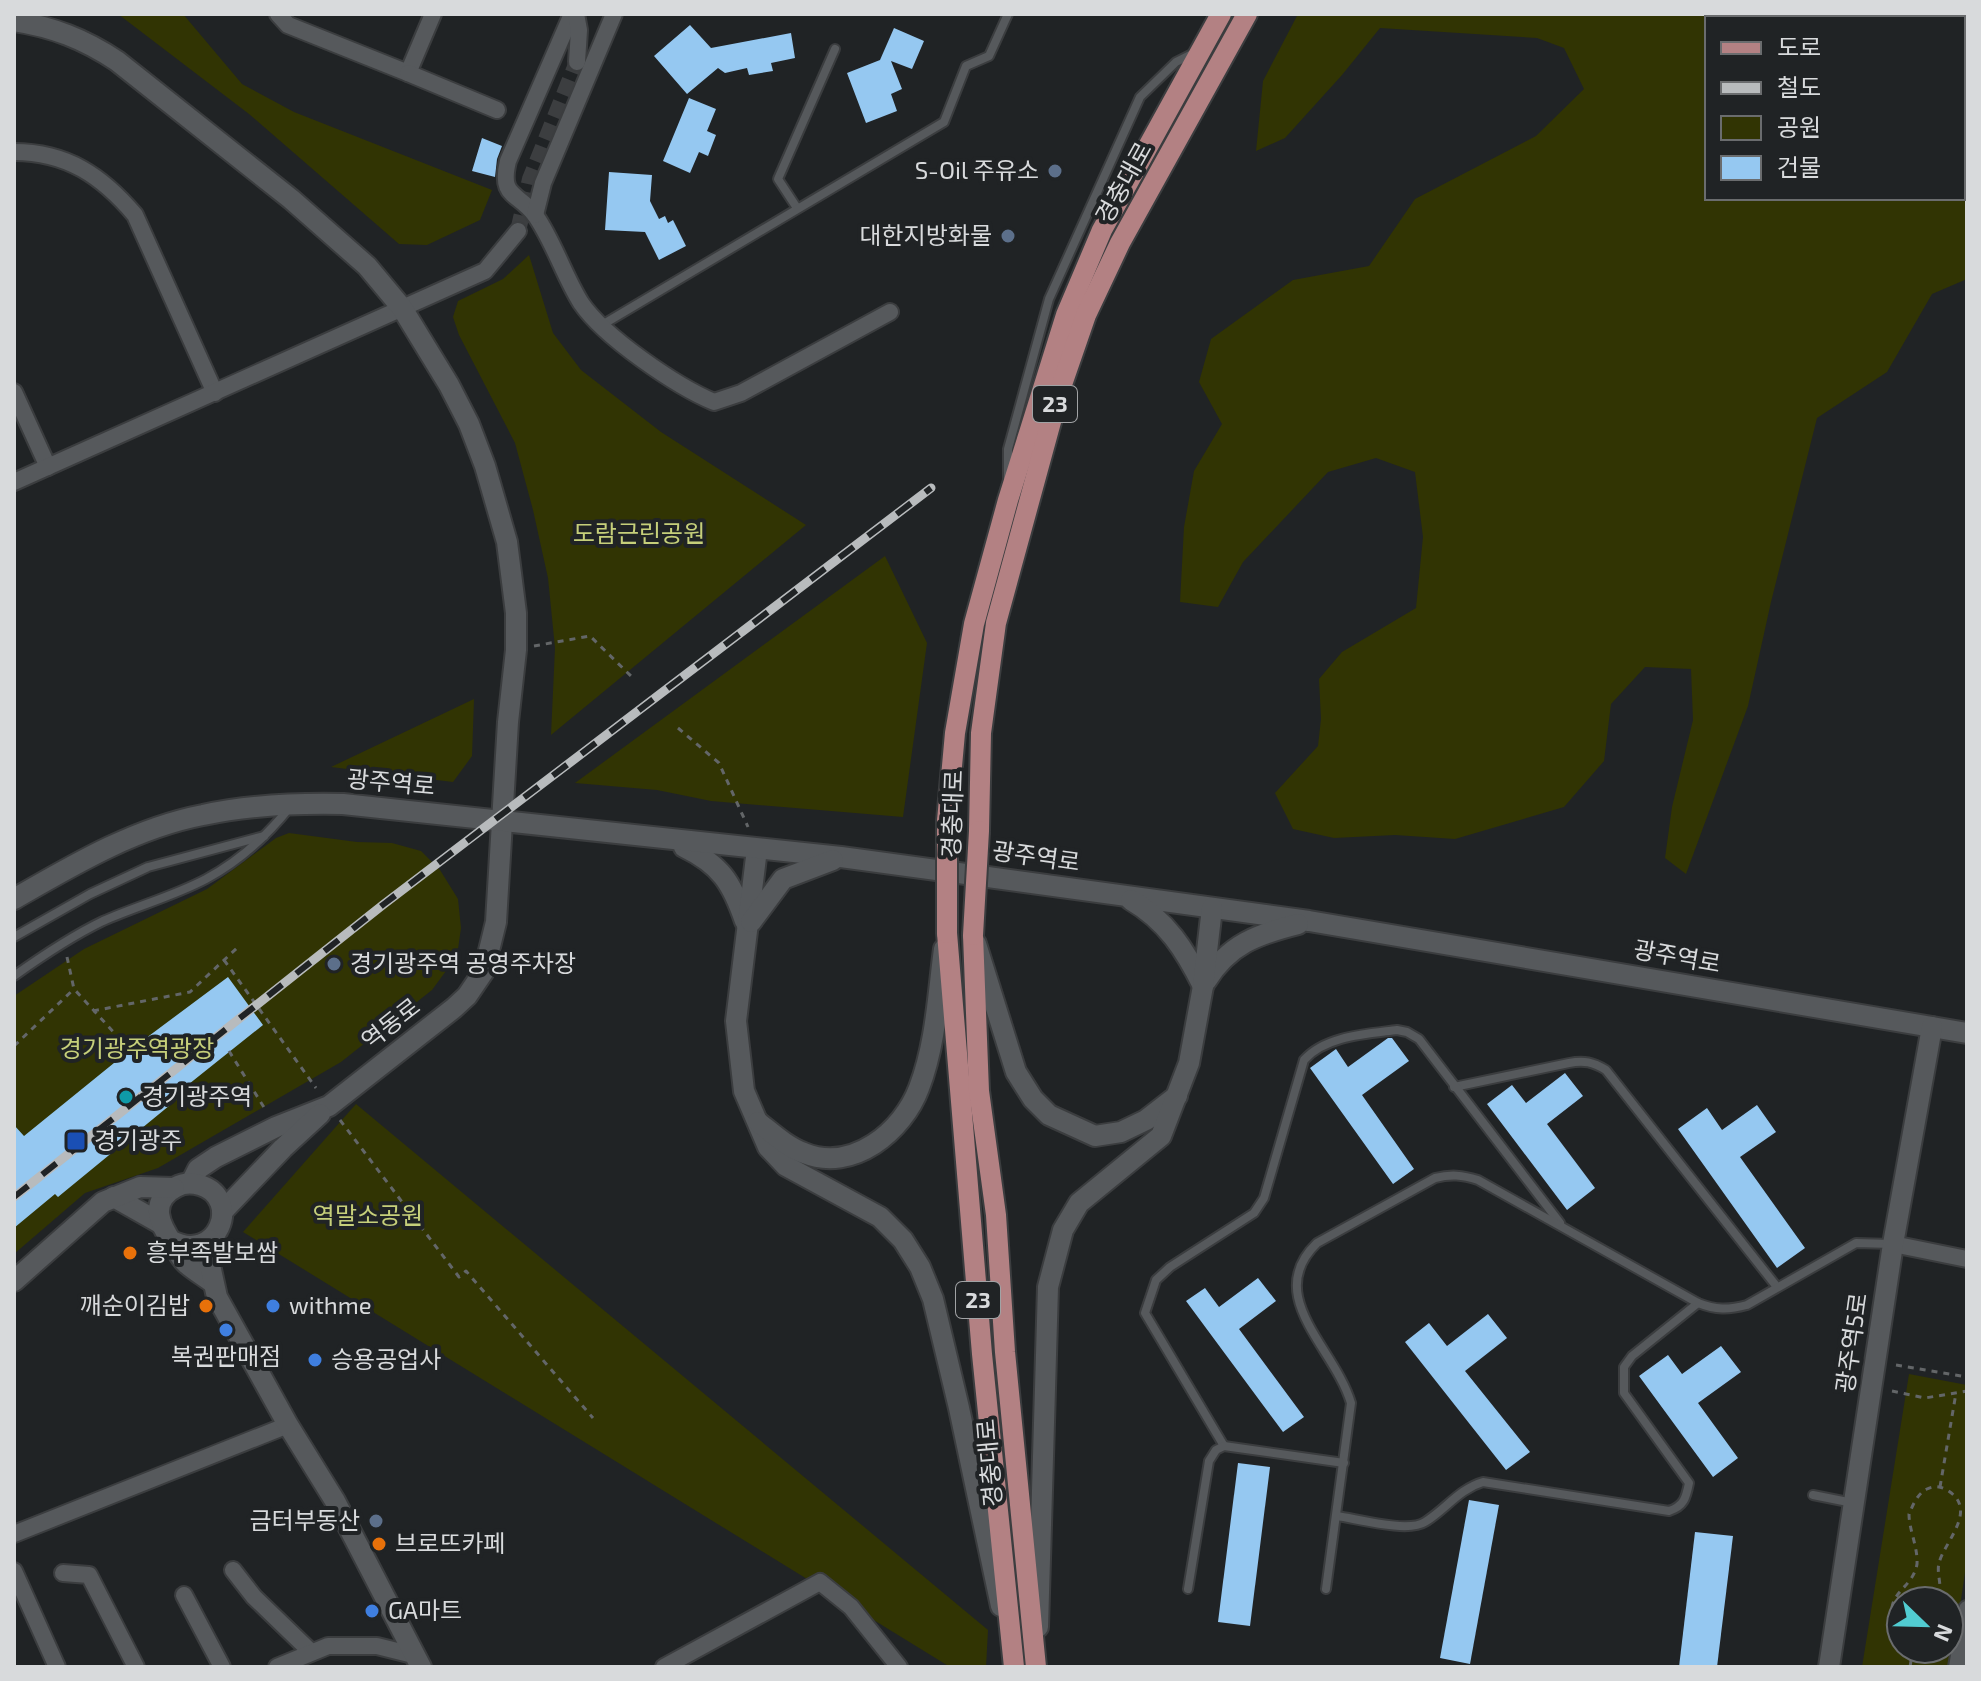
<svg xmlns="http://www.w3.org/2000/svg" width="1981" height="1681" viewBox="0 0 1981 1681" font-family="'Exo 2','Noto Sans KR',sans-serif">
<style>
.green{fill:#313403;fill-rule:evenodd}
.building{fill:#95c8f1}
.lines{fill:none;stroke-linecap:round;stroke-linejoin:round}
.minor-tunnel{stroke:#3c3e40;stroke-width:16;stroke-dasharray:16 8;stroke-linecap:butt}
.service-casing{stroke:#3b3d3f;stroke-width:12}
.minor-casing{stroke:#3b3d3f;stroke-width:20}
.tertiary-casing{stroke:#3b3d3f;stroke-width:24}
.primary-casing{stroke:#3b3d3f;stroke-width:24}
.path{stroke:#636668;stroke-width:3;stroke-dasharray:6 6;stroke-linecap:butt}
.service{stroke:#56595c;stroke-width:8}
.minor{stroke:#56595c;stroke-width:16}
.tertiary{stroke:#56595c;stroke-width:20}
.primary{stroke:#b38183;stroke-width:20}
.rail-casing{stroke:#b8bbbd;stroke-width:9}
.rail{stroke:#202325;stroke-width:6;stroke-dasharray:18;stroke-linecap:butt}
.primary-bridge-casing{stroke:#3b3d3f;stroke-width:24;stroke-linecap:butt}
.primary-bridge{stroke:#b38183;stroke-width:20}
.service-dot{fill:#5c6f8a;stroke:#202325;stroke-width:3}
.culture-dot{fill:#0f9aa8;stroke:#202325;stroke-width:3}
.transit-dot{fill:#1a4fb4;stroke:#202325;stroke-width:3}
.food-dot{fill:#e8710a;stroke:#202325;stroke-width:3}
.shop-dot{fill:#3f7fe0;stroke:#202325;stroke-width:3}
.labels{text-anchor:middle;stroke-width:8;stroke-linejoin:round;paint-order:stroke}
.shield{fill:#202325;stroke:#a1a3a5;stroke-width:2}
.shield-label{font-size:22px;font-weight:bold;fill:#d8dadc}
.poi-label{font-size:24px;fill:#d8dadc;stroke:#202325;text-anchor:start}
.street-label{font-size:24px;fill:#d8dadc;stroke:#202325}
.park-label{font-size:24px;fill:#c6cf7a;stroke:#202325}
</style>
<rect width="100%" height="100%" fill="#202325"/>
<!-- green -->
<g class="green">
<path d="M 118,14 L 183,14 L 242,84 L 294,112 L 492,190 L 480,220 L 427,245 L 399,244 L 249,114 Z"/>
<path d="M 1298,14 L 1967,14 L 1967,279 L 1932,294 L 1887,372 L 1817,418 L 1771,602 L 1748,706 L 1686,874 L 1665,858 L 1672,807 L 1693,720 L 1691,669 L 1645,667 L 1611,704 L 1604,761 L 1564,807 L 1455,839 L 1395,835 L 1334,838 L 1293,829 L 1275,793 L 1318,746 L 1321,719 L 1319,679 L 1342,652 L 1416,608 L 1423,537 L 1415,472 L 1376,458 L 1328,472 L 1243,562 L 1218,607 L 1180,602 L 1184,527 L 1194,471 L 1222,424 L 1199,382 L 1211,339 L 1293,280 L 1369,266 L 1415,199 L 1536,136 L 1584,89 L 1564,48 L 1537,38 L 1380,28 L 1342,75 L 1285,138 L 1256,151 L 1263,81 ZM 1963,18 L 1963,198 L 1707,198 L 1707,18 Z"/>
<path d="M 529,255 L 553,333 L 581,370 L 661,432 L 806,525 L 551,735 L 555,648 L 548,578 L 533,510 L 515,443 L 459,335 L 453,317 L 458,301 L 503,279 Z"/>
<path d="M 885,556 L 927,643 L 903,817 L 711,801 L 657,790 L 575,783 Z"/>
<path d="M 474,699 L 472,756 L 453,782 L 331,767 Z"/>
<path d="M 289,833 L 357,842 L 392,843 L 421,851 L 440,870 L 458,899 L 461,928 L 457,956 L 432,990 L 341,1062 L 158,1168 L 85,1193 L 14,1254 L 14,996 L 84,949 L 207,889 L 276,838 Z"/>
<path d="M 356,1104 L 988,1630 L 986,1667 L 950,1667 L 243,1232 Z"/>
<path d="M 1909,1374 L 1967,1385 L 1967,1559 L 1951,1667 L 1862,1667 ZM 1901,1601 L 1949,1601 L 1949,1649 L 1901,1649 Z"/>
</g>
<!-- building -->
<g class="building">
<path d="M 690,25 L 711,48 L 791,33 L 795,58 L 771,63 L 773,71 L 749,75 L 747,68 L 725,73 L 718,68 L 687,94 L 654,56 Z"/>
<path d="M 894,28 L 924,41 L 912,69 L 891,61 L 902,89 L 891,94 L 897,111 L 866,123 L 847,73 L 880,60 Z"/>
<path d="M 689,98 L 716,109 L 707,131 L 716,135 L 708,156 L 699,152 L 690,173 L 663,161 Z"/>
<path d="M 482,138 L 502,146 L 497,159 L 495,177 L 472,171 Z"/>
<path d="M 609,172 L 652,175 L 650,201 L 659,219 L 665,216 L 668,223 L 673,220 L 686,246 L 659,260 L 645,232 L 605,230 Z"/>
<path d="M 228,977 L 263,1025 L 189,1084 L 192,1087 L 58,1197 L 55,1194 L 14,1228 L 14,1125 L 24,1136 L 130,1050 Z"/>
<path d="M 1388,1038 L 1392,1038 L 1409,1061 L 1362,1095 L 1414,1169 L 1393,1184 L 1310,1068 L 1336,1049 L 1348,1067 Z"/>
<path d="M 1565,1073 L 1583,1096 L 1547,1124 L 1595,1188 L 1567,1210 L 1487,1104 L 1512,1085 L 1526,1103 Z"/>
<path d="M 1757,1105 L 1776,1132 L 1740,1157 L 1805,1248 L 1777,1268 L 1678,1129 L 1707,1108 L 1722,1130 Z"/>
<path d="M 1258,1278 L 1276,1301 L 1239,1329 L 1304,1417 L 1283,1432 L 1186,1301 L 1205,1288 L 1219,1307 Z"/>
<path d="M 1488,1314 L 1507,1338 L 1465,1371 L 1530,1452 L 1506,1470 L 1405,1342 L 1429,1323 L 1447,1346 Z"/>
<path d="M 1721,1346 L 1741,1372 L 1698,1403 L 1738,1458 L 1713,1477 L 1639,1376 L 1668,1355 L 1682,1374 Z"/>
<path d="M 1238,1463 L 1270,1467 L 1250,1626 L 1218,1622 Z"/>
<path d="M 1469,1500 L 1499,1505 L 1470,1664 L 1440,1658 Z"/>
<path d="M 1695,1532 L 1733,1536 L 1717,1667 L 1679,1667 Z"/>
</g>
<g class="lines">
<!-- minor-tunnel -->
<path class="minor-tunnel" d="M 518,231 L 530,179 L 577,62"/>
<!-- service casing -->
<g class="service-casing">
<g id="service">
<path d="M 797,208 L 778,179 L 835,49"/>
<path d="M 602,325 L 944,122 L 966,66 L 989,56 L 1008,14"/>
<path d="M 1008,478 L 1008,449 L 1049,299 L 1140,97 L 1176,62 L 1196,52"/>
<path d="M 14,937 L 90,894 L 148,867 L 264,836"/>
<path d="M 14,976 C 42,956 72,936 103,921 C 137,906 174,896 206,879 C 240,861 266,837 290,807"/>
<path d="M 1454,1087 L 1569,1063 C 1584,1060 1593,1062 1606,1070 L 1777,1287"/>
<path d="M 1224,1446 L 1145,1313 L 1156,1280 L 1170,1267 L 1254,1213 L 1264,1198 L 1304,1060 C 1325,1036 1366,1034 1397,1030 L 1407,1032 L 1419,1039 L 1560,1223"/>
<path d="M 1813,1495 L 1853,1503"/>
<path d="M 1337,1516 C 1358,1519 1408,1533 1425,1522 C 1446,1509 1459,1489 1483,1482 L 1669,1511 C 1684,1506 1686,1498 1689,1483 L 1624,1393 L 1624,1367 L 1632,1356 L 1698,1303"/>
<path d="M 1188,1589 L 1209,1461 L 1216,1450 L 1224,1446 L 1344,1463"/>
<path d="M 1326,1589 L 1351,1403 C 1335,1348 1262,1296 1317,1243 L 1435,1178 C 1451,1174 1462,1175 1478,1180 L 1698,1303 C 1716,1310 1728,1310 1747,1305 L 1856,1243 L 1892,1244"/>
</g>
</g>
<!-- minor casing -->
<g class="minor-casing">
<g id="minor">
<path d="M 278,14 L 288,25 L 408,73 L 433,14"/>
<path d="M 572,14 L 508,161 C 499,198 518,192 535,215 C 553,240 564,276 581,303 C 604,337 676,386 714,402 L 741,393 L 890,312"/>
<path d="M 576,14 L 579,30 L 577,62"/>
<path d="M 408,73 L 497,110"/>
<path d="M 14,152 C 67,152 102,176 135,215 L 215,393"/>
<path d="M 535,215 L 543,183 L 614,14"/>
<path d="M 14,392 L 48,467"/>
<path d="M 14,482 L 485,271 L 518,231"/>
<path d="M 1893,1244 L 1967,1259"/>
<path d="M 14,1534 L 288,1425"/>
<path d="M 233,1570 L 254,1597 L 311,1652"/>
<path d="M 14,1571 L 57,1667"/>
<path d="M 63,1573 L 89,1575 L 136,1667"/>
<path d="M 184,1595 L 222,1667"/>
<path d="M 277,1667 L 328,1646 L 377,1646 L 413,1655"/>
<path d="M 664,1667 L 820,1582 L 851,1607 L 899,1667"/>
<path d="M 1957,1667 L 1967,1609"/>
</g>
</g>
<!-- tertiary casing -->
<g class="tertiary-casing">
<g id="tertiary">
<path d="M 14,21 C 53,27 84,39 117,61 L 291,199 L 367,266 L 402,308 L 449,385 L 469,424 L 485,466 L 507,542 L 516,613 L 516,650 L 508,722 L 496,922 L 484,971 L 467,996 L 454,1008 L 329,1106 L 276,1127 L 216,1157 L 198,1169 L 191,1183"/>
<path d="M 684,847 C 721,865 732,883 745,921"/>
<path d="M 757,849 L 736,1021 L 744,1091 L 768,1147 L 786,1166 L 880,1217 L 903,1240 L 920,1267 L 933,1299 L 959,1408 L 1001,1606"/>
<path d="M 14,899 C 73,865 135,828 203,815 C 249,805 296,803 343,804 L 841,857 L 1309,921 L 1967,1033"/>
<path d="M 1131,900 C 1167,921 1185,950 1203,986"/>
<path d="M 751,922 L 783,879 L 833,860"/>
<path d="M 976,944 L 1016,1072 L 1033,1099 L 1049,1115 L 1095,1136 L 1121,1132 L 1146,1120 L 1177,1096"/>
<path d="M 1206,981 C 1229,944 1258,934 1298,924"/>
<path d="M 758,1122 C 772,1133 787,1147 804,1153 C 853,1173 903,1131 919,1088 C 936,1044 938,994 944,949"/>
<path d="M 114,1197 L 160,1223"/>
<path d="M 222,1212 L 283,1148 L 320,1114"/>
<path d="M 170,1240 C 218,1266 243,1198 200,1185 C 192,1183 183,1183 176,1187 C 148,1202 160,1225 173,1244 C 177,1251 181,1259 187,1264 C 195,1271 204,1276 212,1282"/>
<path d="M 210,1240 L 208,1256 L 217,1297 L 288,1425 L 335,1501 L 421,1667"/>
<path d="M 14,1281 L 103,1202 L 140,1187 L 174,1188"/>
<path d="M 1038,1627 L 1048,1287 L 1063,1230 L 1079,1203 L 1161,1136 L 1189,1063 L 1203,986 L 1212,908"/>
<path d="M 1829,1667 L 1893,1244 L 1932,1027"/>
</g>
</g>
<!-- primary casing -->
<g class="primary-casing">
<g id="primary">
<path d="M 947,821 L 955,733 L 974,624 L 1008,500 L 1066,315 L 1102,230 L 1221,14"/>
<path d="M 979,831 L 981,733 L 996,623 L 1058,396 L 1086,315 L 1120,243 L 1247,14"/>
<path d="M 947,933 L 982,1354 L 1014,1667"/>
<path d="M 973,935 L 979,1091 L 996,1215 L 1005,1352 L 1036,1667"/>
</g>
</g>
<!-- path -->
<g class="path">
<path d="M 534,646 L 590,636 L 632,677"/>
<path d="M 678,728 L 719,763 L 748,827"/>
<path d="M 67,957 L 74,989 L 130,1050"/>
<path d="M 224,960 L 316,1088"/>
<path d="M 93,1011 L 190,992 L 238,947"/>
<path d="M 14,1046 L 74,989"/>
<path d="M 229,1051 L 265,1109"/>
<path d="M 340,1120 L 459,1277 L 466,1271 L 593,1418"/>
<path d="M 1896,1365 L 1967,1377"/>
<path d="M 1892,1391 L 1925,1398 L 1967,1391"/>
<path d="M 1940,1487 L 1956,1393"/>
<path d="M 1901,1628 L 1895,1624 C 1882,1593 1913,1590 1917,1564 C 1918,1547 1909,1530 1909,1514 C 1913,1505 1917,1494 1927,1489 C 1933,1486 1939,1486 1945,1489 C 1981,1508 1944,1542 1939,1563 C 1937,1571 1940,1580 1940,1588 L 1928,1601"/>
<path d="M 1910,1667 L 1913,1649"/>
</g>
<!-- service -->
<use href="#service" class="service"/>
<!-- minor -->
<use href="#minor" class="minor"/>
<!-- tertiary -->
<use href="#tertiary" class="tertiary"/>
<!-- primary -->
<use href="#primary" class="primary"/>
<!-- rail casing -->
<g class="rail-casing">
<path id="rail" d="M 14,1197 L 384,904 L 931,488"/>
</g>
<!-- rail -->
<use href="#rail" class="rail"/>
<!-- primary-bridge casing -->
<g class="primary-bridge-casing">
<g id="primary-bridge">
<path d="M 947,933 L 947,821"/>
<path d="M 973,935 L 979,831"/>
</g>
</g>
<!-- primary-bridge -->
<use href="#primary-bridge" class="primary-bridge"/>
</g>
<!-- markers -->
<g class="service-dot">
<circle cx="1055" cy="171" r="8"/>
<circle cx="1008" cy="236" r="8"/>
<circle cx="334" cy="964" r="8"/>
<circle cx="376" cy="1521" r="8"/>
</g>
<circle class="culture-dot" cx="126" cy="1097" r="8"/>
<rect class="transit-dot" x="66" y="1131" width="20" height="20" rx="4"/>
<g class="food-dot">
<circle cx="130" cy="1253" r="8"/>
<circle cx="206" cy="1306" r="8"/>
<circle cx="379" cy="1544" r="8"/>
</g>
<g class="shop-dot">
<circle cx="273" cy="1306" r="8"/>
<circle cx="226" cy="1330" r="8"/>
<circle cx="315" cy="1360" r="8"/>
<circle cx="372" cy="1611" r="8"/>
</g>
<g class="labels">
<!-- shield labels -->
<g class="shield">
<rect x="1033" y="386" width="44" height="36" rx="6"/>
<rect x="956" y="1282" width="44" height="36" rx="6"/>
</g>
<g class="shield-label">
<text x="1055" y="412">23</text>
<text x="978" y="1308">23</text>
</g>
<!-- poi labels -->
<g class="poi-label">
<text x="1039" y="179" text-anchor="end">S-Oil 주유소</text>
<text x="992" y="244" text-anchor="end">대한지방화물</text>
<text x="350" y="972">경기광주역 공영주차장</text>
<text x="142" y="1105">경기광주역</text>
<text x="94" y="1149">경기광주</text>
<text x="146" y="1261">흥부족발보쌈</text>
<text x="190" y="1314" text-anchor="end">깨순이김밥</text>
<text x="289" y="1314">withme</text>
<text x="226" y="1365" text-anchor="middle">복권판매점</text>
<text x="331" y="1368">승용공업사</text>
<text x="360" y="1529" text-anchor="end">금터부동산</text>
<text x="395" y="1552">브로뜨카페</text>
<text x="388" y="1619">GA마트</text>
</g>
<!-- street labels -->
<g class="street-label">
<text transform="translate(1124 183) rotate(-61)" y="8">경충대로</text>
<text transform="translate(391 783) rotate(5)" y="8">광주역로</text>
<text transform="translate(953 814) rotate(-88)" y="8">경충대로</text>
<text transform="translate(1036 857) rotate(8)" y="8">광주역로</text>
<text transform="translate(1677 957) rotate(10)" y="8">광주역로</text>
<text transform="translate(391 1024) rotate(-38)" y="8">역동로</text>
<text transform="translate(1852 1343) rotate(-82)" y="8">광주역5로</text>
<text transform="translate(990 1463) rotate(-95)" y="8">경충대로</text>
</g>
<!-- park labels -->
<g class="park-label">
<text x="639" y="542">도람근린공원</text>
<text x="137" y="1057">경기광주역광장</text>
<text x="368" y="1224">역말소공원</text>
</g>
</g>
<!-- border -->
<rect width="1981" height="1681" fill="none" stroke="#d8dadc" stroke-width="32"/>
<!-- legend -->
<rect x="1705" y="16" width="260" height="184" fill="#202325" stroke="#6a6c6e" stroke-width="2"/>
<rect x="1721" y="42" width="40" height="12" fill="#b38183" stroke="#6a6c6e" stroke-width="2"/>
<text x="1777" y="56" font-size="24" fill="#d8dadc">도로</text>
<rect x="1721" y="82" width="40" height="12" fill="#b8bbbd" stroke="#6a6c6e" stroke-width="2"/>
<text x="1777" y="96" font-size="24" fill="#d8dadc">철도</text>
<rect x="1721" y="116" width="40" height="24" fill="#313403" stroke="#6a6c6e" stroke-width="2"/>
<text x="1777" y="136" font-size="24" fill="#d8dadc">공원</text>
<rect x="1721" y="156" width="40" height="24" fill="#95c8f1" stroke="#6a6c6e" stroke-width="2"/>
<text x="1777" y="176" font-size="24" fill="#d8dadc">건물</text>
<!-- north arrow -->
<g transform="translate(1925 1625) rotate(113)"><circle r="38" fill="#202325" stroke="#6a6c6e" stroke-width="2"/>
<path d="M0-6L14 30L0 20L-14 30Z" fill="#51ccd1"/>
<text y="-12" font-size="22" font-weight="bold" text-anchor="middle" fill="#d8dadc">N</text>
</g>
</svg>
